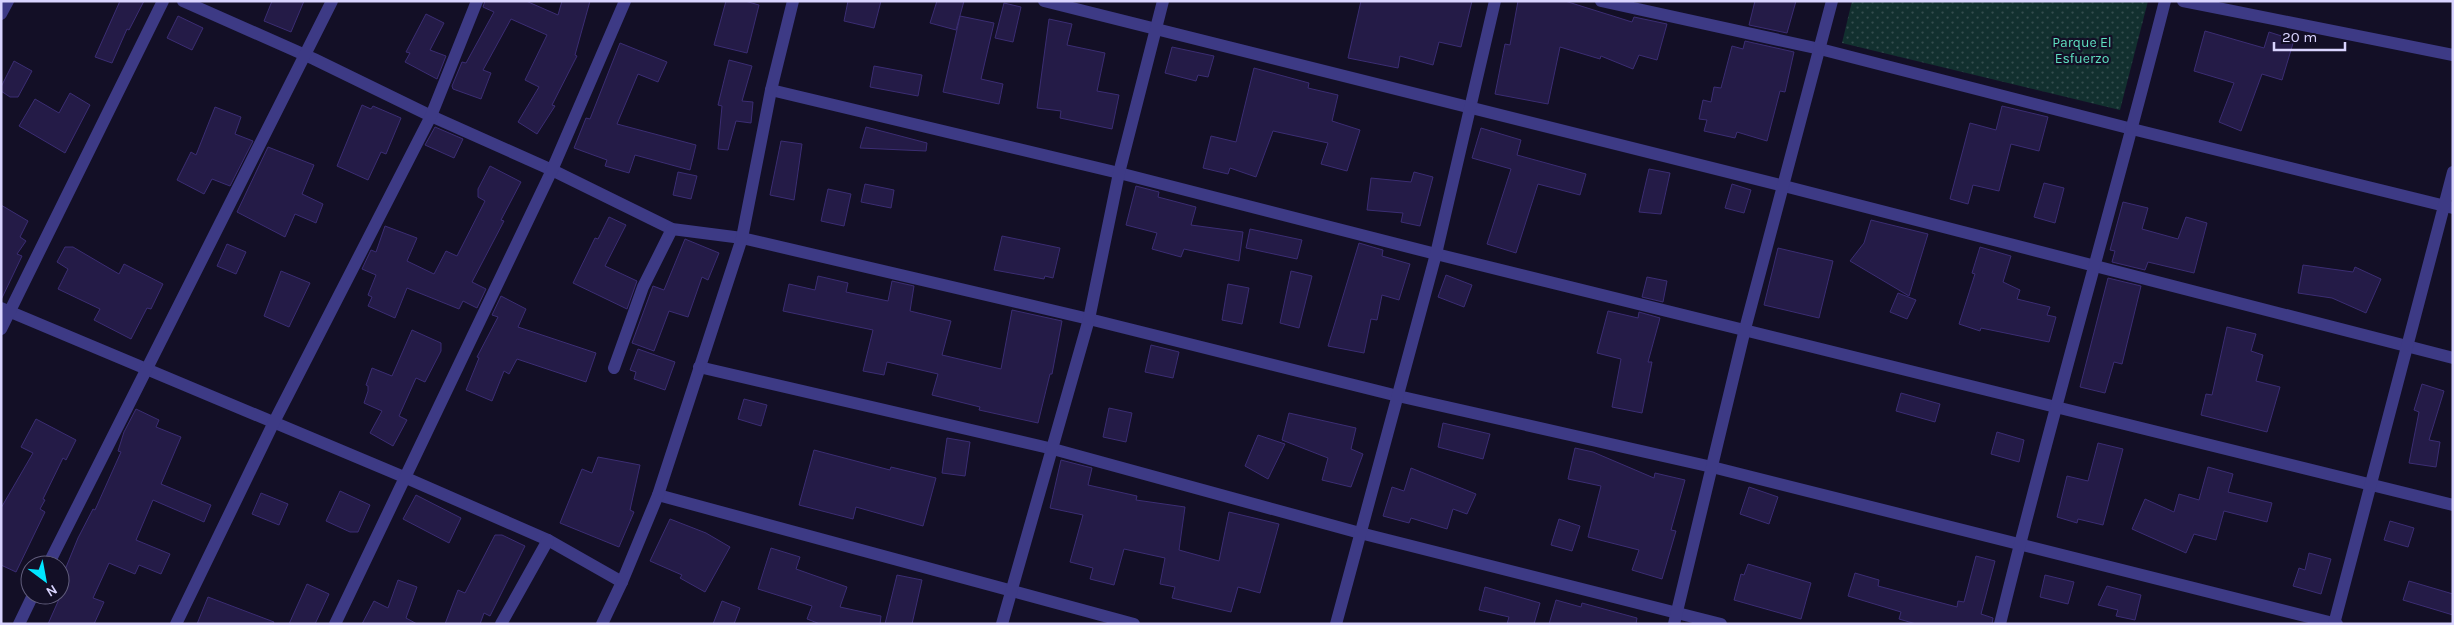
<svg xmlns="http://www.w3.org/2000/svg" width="2454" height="625" viewBox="0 0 2454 625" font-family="Karla,sans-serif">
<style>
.park{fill:url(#park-dots)}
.building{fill:#241b47;stroke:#3b2d73}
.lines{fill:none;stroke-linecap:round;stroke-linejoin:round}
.minor{stroke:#3d3a85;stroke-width:12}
.labels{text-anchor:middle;stroke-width:4.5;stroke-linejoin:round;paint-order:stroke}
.park-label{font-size:14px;fill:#5fe0c0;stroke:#130f26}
</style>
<defs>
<pattern id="park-dots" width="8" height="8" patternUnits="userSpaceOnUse" patternTransform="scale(1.25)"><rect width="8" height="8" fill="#12302f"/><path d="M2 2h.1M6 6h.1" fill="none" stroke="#344d4e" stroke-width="1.8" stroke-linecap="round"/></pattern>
</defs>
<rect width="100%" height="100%" fill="#130f26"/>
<!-- park -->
<path class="park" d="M 1852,1 L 2148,1 L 2120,110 L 1842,43 Z"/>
<!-- building -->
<g class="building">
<path d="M 120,1 L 144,1 L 129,30 L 127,29 L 112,63 L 95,57 Z"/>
<path d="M 272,1 L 304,1 L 291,32 L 264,21 Z"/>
<path d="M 485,1 L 526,1 L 558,15 L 562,1 L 590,1 L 575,55 L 577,56 L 552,105 L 555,106 L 537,134 L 518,122 L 539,87 L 525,80 L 547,35 L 511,19 L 483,70 L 491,73 L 481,99 L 453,89 L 452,86 L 462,62 L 466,63 L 494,12 L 483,7 Z"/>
<path d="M 726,1 L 745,1 L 759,5 L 747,53 L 714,45 Z"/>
<path d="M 848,1 L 881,1 L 874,28 L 844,21 Z"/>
<path d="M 937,1 L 964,1 L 956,30 L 930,23 Z"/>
<path d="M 1361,1 L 1472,1 L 1461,47 L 1439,42 L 1433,65 L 1400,56 L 1398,68 L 1348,58 Z"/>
<path d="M 1518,1 L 1565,1 L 1632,22 L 1634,17 L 1667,24 L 1657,60 L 1639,55 L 1633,69 L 1601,56 L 1600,59 L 1560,47 L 1548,104 L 1495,94 L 1505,44 L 1510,45 Z"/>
<path d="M 1755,1 L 1796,1 L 1787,33 L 1749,25 Z"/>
<path d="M 1004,3 L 1021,7 L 1013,42 L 995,38 Z"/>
<path d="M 426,14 L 444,23 L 430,50 L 446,56 L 437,79 L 405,62 L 410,53 L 406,52 Z"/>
<path d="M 178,16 L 203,28 L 192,50 L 167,38 Z"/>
<path d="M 960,16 L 994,23 L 981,79 L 1003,84 L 999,104 L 943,92 Z"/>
<path d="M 1049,19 L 1072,24 L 1067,45 L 1105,53 L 1097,91 L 1119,95 L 1112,129 L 1060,118 L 1061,111 L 1037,108 Z"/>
<path d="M 2205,31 L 2264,48 L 2269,32 L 2294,40 L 2282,80 L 2262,74 L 2241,131 L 2219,122 L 2234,83 L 2194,71 Z"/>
<path d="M 1745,41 L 1794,52 L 1785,92 L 1780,91 L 1767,141 L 1737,132 L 1735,138 L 1704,131 L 1707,120 L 1699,119 L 1703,100 L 1711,102 L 1714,87 L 1721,88 L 1732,46 L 1743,49 Z"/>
<path d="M 620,43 L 667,62 L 658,82 L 638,74 L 617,124 L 696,145 L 690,170 L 635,155 L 629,173 L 605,166 L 607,160 L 574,148 L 586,118 L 590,119 Z"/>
<path d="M 1172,47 L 1214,56 L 1208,77 L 1198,75 L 1196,81 L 1165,73 Z"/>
<path d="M 729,60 L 752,66 L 742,101 L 753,102 L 751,123 L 736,121 L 728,150 L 718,149 L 722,106 L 718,105 Z"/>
<path d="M 14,61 L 32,71 L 18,97 L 10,97 L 1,91 L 1,87 Z"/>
<path d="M 874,66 L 922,75 L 918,96 L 870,87 Z"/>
<path d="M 1254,68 L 1309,83 L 1308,88 L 1338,95 L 1332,121 L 1360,130 L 1347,171 L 1321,164 L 1328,143 L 1273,131 L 1256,177 L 1230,168 L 1228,174 L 1203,168 L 1211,136 L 1236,142 Z"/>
<path d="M 70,93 L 90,105 L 65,153 L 19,126 L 35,99 L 59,113 Z"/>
<path d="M 362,105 L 371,109 L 373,106 L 401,118 L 386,154 L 381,152 L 368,180 L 337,166 Z"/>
<path d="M 2002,106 L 2048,117 L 2039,151 L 2011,144 L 1999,191 L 1973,185 L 1968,204 L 1950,199 L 1970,123 L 1996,130 Z"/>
<path d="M 215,107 L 241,117 L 235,134 L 253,141 L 230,186 L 212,179 L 204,194 L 177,180 L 191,152 L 196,155 Z"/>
<path d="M 435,127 L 463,139 L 454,158 L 425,145 Z"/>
<path d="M 866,127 L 927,143 L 926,151 L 860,148 Z"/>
<path d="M 1481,128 L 1521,140 L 1517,155 L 1586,174 L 1580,195 L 1538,184 L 1516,253 L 1487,244 L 1511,169 L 1472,158 Z"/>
<path d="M 781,141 L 802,144 L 794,200 L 770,195 Z"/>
<path d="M 268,147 L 314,165 L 302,194 L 323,204 L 316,223 L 295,214 L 285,237 L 237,212 Z"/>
<path d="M 490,166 L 521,182 L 501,220 L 504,221 L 472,282 L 486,289 L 477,308 L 463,301 L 459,309 L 407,288 L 395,318 L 368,306 L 372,297 L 368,295 L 376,275 L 362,269 L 371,250 L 376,252 L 385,226 L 417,238 L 407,261 L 434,274 L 446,251 L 457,256 L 485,201 L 478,197 L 478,189 Z"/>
<path d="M 1649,169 L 1670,173 L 1661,214 L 1639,212 Z"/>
<path d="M 678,172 L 697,176 L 691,199 L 673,195 Z"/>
<path d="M 1414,172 L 1433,177 L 1420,226 L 1401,222 L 1403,213 L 1367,210 L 1371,178 L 1411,182 Z"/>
<path d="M 2044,183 L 2064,188 L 2055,223 L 2034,217 Z"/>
<path d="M 865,184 L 894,190 L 891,208 L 861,202 Z"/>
<path d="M 1732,184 L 1751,190 L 1744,213 L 1725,208 Z"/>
<path d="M 1136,186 L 1159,192 L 1158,197 L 1196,207 L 1191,225 L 1243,232 L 1239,261 L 1184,249 L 1181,257 L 1152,249 L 1157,233 L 1126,225 Z"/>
<path d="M 828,189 L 851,194 L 844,226 L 821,221 Z"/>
<path d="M 2123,202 L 2148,208 L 2142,229 L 2178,239 L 2186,217 L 2207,223 L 2194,273 L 2148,262 L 2145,270 L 2112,262 L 2115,251 L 2110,250 Z"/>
<path d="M 1,205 L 28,221 L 20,237 L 26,241 L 17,254 L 22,256 L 1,300 Z"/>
<path d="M 609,217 L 626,225 L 605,266 L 637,281 L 627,309 L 573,283 L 595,238 L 598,239 Z"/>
<path d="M 1871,220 L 1928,234 L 1909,296 L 1850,261 L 1864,243 Z"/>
<path d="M 1250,229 L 1302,240 L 1297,259 L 1246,248 Z"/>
<path d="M 1002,236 L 1060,248 L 1053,278 L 1045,276 L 1044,279 L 994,270 Z"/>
<path d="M 685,239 L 719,253 L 708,280 L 702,277 L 688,317 L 669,311 L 654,351 L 632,343 L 653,286 L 664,290 Z"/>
<path d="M 1359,243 L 1383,250 L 1382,256 L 1410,264 L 1399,300 L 1382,295 L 1377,320 L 1371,319 L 1364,353 L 1328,346 Z"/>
<path d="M 227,244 L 246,252 L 236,274 L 217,266 Z"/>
<path d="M 65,247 L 73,247 L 119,274 L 124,264 L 163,284 L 151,309 L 147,308 L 131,339 L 94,320 L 100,309 L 58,289 L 68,269 L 57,262 Z"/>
<path d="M 1980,247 L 2011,256 L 2003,282 L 2020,290 L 2017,299 L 2050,307 L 2047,315 L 2056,317 L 2049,342 L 1981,328 L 1980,331 L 1959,324 L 1975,274 L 1972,273 Z"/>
<path d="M 1778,248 L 1833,261 L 1819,318 L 1764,305 Z"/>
<path d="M 2303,265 L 2353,272 L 2355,267 L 2381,279 L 2366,313 L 2332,298 L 2298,293 Z"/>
<path d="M 281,271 L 310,283 L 289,327 L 264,316 Z"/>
<path d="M 1291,271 L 1312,276 L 1299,328 L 1280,323 Z"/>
<path d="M 1446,275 L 1472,285 L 1464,307 L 1438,297 Z"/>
<path d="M 818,276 L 848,283 L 846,292 L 888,301 L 892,281 L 914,286 L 910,311 L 951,321 L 942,355 L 1001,369 L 1012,310 L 1062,321 L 1052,374 L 1050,374 L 1038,423 L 979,410 L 980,407 L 932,395 L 938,374 L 887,362 L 884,375 L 863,371 L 873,330 L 783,311 L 789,284 L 815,290 Z"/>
<path d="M 1647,277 L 1667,281 L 1663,302 L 1642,297 Z"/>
<path d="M 2108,278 L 2141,286 L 2122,364 L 2114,362 L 2105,393 L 2080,387 Z"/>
<path d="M 1228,284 L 1249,288 L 1242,324 L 1222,320 Z"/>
<path d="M 1898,293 L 1916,300 L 1907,319 L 1890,312 Z"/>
<path d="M 501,296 L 526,309 L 518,327 L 596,353 L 586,382 L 517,359 L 509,374 L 504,371 L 492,401 L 466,390 L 479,358 L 477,357 L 498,317 L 492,315 Z"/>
<path d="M 1608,311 L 1638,318 L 1639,312 L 1660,318 L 1648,362 L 1652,362 L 1642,413 L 1612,407 L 1621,359 L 1597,353 Z"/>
<path d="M 2227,327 L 2256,334 L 2251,351 L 2263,355 L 2256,381 L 2280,387 L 2267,432 L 2201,415 L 2206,394 L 2212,395 Z"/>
<path d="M 412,330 L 441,343 L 441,351 L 425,382 L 416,378 L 399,416 L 407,420 L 393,446 L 370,433 L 382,411 L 364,403 L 368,391 L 368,386 L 366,385 L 372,368 L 392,376 Z"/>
<path d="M 1151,345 L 1179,352 L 1173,378 L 1145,372 Z"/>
<path d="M 638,349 L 675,362 L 665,390 L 634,379 L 636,372 L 630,370 Z"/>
<path d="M 2422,384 L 2444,391 L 2429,440 L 2440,442 L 2436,467 L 2409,463 L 2419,412 L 2414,410 Z"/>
<path d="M 1901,393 L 1940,404 L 1935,422 L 1896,411 Z"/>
<path d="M 744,399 L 767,405 L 761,426 L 738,419 Z"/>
<path d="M 1109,408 L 1132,413 L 1126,442 L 1103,437 Z"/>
<path d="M 136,409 L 159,420 L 156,427 L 181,437 L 161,484 L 211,505 L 204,522 L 153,500 L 136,540 L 170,554 L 161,574 L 139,565 L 135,574 L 109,563 L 93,598 L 104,602 L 94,624 L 48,624 L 60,597 L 60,582 L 78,538 L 93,509 L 95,510 L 121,452 L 118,451 L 124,432 Z"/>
<path d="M 1289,413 L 1356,428 L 1351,449 L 1363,454 L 1351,487 L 1322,480 L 1328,458 L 1282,440 Z"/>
<path d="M 36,419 L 76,440 L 66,460 L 63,458 L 43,499 L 45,500 L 40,509 L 45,512 L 16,572 L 1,565 L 1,508 L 33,453 L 21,447 Z"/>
<path d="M 1443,423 L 1490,434 L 1483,459 L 1438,447 Z"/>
<path d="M 1997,432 L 2024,440 L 2019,462 L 1991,454 Z"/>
<path d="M 1258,435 L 1285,444 L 1268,479 L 1245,466 Z"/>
<path d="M 947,438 L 970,442 L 965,476 L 942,473 Z"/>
<path d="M 2098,443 L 2123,449 L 2103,525 L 2078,519 L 2077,523 L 2057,517 L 2067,476 L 2088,481 Z"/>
<path d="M 1575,448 L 1593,452 L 1654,478 L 1655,473 L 1685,480 L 1671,530 L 1676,531 L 1662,579 L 1632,570 L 1639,550 L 1588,537 L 1601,486 L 1568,479 Z"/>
<path d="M 814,450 L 890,470 L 891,467 L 936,478 L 923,526 L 856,507 L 853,519 L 799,505 Z"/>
<path d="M 598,457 L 640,465 L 630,510 L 634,512 L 619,547 L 560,523 L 582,469 L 592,473 Z"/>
<path d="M 1061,460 L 1092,468 L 1088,485 L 1137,496 L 1136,500 L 1185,507 L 1179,550 L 1219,561 L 1229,512 L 1279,524 L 1260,593 L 1238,587 L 1231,612 L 1172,598 L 1175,587 L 1160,584 L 1165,558 L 1124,549 L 1114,585 L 1090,579 L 1093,568 L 1070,562 L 1083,515 L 1050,508 Z"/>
<path d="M 2208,467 L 2233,474 L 2228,492 L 2272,503 L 2267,522 L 2224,511 L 2216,540 L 2194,534 L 2186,553 L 2132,529 L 2145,499 L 2174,512 L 2179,494 L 2199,500 Z"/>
<path d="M 1411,468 L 1476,494 L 1467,514 L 1453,509 L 1447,529 L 1411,518 L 1409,523 L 1383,516 L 1392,487 L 1404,491 Z"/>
<path d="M 1749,487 L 1778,497 L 1769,524 L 1740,514 Z"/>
<path d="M 340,491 L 370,505 L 358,532 L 350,532 L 326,521 Z"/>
<path d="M 261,493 L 288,504 L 279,525 L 252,514 Z"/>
<path d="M 416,495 L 461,518 L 449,543 L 403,519 Z"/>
<path d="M 670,519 L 706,533 L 730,547 L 705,592 L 680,578 L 682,575 L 650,561 Z"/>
<path d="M 1559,519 L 1580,526 L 1572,551 L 1551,545 Z"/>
<path d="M 2390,521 L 2414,528 L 2408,547 L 2384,540 Z"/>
<path d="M 495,535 L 502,535 L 525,546 L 490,616 L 484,613 L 480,624 L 445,624 L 458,590 L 465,593 Z"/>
<path d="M 771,548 L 800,557 L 796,569 L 847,587 L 840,607 L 881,616 L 880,624 L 820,624 L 807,619 L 812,606 L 758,589 Z"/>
<path d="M 2309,553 L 2331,559 L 2321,594 L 2293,586 L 2299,568 L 2305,570 Z"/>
<path d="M 1976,556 L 1995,561 L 1981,614 L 1993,618 L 1992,624 L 1916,624 L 1899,619 L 1901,612 L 1848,596 L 1855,573 L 1879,580 L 1878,586 L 1957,607 L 1958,601 L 1964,602 Z"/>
<path d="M 1748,564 L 1811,583 L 1801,619 L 1734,600 L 1741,574 L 1744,575 Z"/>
<path d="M 897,575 L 922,580 L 912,624 L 885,624 Z"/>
<path d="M 2045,575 L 2074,582 L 2068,604 L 2040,597 Z"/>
<path d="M 398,580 L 417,587 L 406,618 L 417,624 L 362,624 L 374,601 L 388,608 Z"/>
<path d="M 2409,581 L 2453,594 L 2453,615 L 2403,600 Z"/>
<path d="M 307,584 L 329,594 L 315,624 L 289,624 Z"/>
<path d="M 2107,586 L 2141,595 L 2135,620 L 2116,616 L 2118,610 L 2098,605 Z"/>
<path d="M 1485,587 L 1540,603 L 1534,624 L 1507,624 L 1509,617 L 1479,610 Z"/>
<path d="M 208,597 L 274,622 L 273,624 L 197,624 Z"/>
<path d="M 1556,600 L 1581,607 L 1582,603 L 1637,618 L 1636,624 L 1549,624 Z"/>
<path d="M 722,601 L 740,608 L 734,624 L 713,624 Z"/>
</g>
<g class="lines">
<!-- minor -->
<g class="minor">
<path d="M 183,1 L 314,59 L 431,116 L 552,170 L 672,229 L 742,238 L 1089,319 L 1398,396 L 1712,467 L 2337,624"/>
<path d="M 1044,1 L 1784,186 L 2453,358"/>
<path d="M 1601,1 L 1820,49 L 2132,129 L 2453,208"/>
<path d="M 2183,1 L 2453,55"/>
<path d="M 1,14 L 8,1"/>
<path d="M 771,90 L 1119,173 L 1436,254 L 2453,505"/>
<path d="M 1,308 L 404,477 L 548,540 L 622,582"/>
<path d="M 1,329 L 163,1"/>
<path d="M 699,367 L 1053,449 L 1360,533 L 1721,624"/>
<path d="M 614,368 L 643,287 L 672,229"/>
<path d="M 658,495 L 1134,624"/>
<path d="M 48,565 L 332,1"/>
<path d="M 19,624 L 33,595"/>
<path d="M 176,624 L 274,422 L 431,116 L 477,1"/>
<path d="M 335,624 L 552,170 L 625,1"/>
<path d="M 501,624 L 548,540"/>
<path d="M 602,624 L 622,582 L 658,495 L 742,238 L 771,90 L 793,1"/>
<path d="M 1002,624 L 1089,319 L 1119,173 L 1163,1"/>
<path d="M 1336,624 L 1436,254 L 1495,1"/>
<path d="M 1674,624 L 1745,329 L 1832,1"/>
<path d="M 2000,624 C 2051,415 2112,209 2165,1"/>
<path d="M 2334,624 L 2453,172"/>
</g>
</g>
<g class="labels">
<!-- park labels -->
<g class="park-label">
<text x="2082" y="47">Parque El<tspan x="2082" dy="16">Esfuerzo</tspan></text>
</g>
</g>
<!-- border -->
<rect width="2454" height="625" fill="none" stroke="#d9d4ff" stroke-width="5"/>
<!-- north arrow -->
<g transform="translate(45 580) rotate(148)"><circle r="24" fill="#130f26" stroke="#625e7d"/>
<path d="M0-4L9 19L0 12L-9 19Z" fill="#00e5ff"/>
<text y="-8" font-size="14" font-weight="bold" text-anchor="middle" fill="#d9d4ff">N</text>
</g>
<!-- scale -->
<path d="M2274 42v8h71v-8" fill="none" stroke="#d9d4ff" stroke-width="2.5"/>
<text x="2282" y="42" font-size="15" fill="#d9d4ff" stroke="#130f26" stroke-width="4" paint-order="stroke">20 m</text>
</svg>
